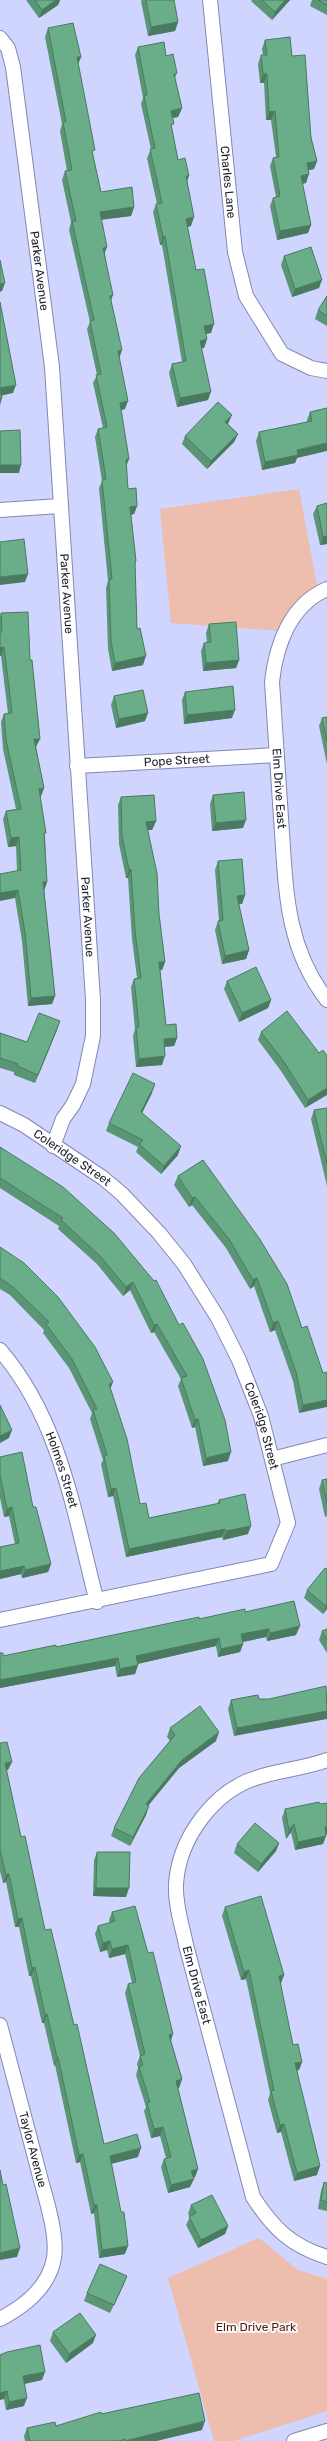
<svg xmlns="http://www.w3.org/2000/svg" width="327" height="2441" viewBox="0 0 327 2441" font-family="Rubik,sans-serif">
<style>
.green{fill:#edbdad}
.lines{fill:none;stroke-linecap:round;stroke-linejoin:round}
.street-casing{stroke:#8488af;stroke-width:16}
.street{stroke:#fff;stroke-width:14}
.wall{fill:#5a9676}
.shaded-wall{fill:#4a7a60}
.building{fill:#69ae89;stroke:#4a7a60}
.labels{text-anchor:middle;stroke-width:4;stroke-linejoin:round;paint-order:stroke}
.street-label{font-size:12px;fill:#1b1d2b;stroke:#f8f9fd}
.park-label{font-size:12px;fill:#591c04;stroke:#f8f9fd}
</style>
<rect width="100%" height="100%" fill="#cfd5fe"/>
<!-- green -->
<g class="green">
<path d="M 299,489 L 318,591 L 281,631 L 171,623 L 160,509 Z"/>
<path d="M 259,2238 L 298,2270 L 327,2279 L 327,2411 L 234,2441 L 214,2441 L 168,2278 Z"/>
</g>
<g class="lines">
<!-- street casing -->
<g class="street-casing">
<g id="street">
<path id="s1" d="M 210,0 L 235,252 L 246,296 L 282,354 L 311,368 L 327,371"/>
<path id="s2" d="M 0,38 L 8,48 L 13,67 L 52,367 L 93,1000 L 93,1036 L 83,1084 L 73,1105 L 63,1119 L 53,1146"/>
<path d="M 0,510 L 60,506"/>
<path id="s3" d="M 327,589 C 290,605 276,645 272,682 C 275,727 278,773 281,818 C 286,884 284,945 327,1000"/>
<path id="s4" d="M 77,766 L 277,755"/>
<path id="s5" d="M 0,1113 L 24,1125 L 103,1178 L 122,1194 L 159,1233 L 184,1264 L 218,1318 L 239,1360 L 261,1416 L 288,1523 L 271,1564 L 0,1620"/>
<path id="s6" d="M 0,1350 C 61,1421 74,1514 97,1602"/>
<path d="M 272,1459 L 327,1445"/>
<path id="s7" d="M 327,1760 C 305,1768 282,1770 259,1777 C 214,1790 179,1838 176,1884 C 175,1905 182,1925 186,1945 L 253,2197 C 273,2228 291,2246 327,2257"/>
<path id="s8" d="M 0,2025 C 13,2073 25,2121 38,2169 C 44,2194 58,2232 54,2258 C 49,2287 25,2306 0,2319"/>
<path d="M 294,2441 L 327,2431"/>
</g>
</g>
<!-- street -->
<use href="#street" class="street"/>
</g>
<!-- wall -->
<g class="wall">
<path d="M 26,0 L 60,0 L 58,5 L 39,18 Z"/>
<path d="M 142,0 L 174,0 L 178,22 L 175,31 L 148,36 L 141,1 Z"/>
<path d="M 252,0 L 290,0 L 272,20 L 251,1 Z"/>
<path d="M 312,0 L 327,0 L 327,15 L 310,6 Z"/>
<path d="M 48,28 L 81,57 L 78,63 L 93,155 L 101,192 L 134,207 L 131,216 L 101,220 L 105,254 L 119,357 L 125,409 L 121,410 L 128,489 L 137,506 L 134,514 L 131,515 L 136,561 L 135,566 L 137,629 L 143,665 L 112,671 L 108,649 L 106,588 L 108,581 L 99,488 L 102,481 L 95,437 L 98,429 L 103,428 L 93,383 L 97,375 L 87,329 L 90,322 L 69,230 L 71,222 L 62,180 L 65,171 L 67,171 L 60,131 L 62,124 L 45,37 Z"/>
<path d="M 265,40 L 292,56 L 317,161 L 314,169 L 309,170 L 306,183 L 302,184 L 311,225 L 308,233 L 277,240 L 270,206 L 273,198 L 276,197 L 270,166 L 273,158 L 276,157 L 271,120 L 266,120 L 264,83 L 260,83 L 258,64 L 261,55 L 263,55 L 262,49 Z"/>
<path d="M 138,47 L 166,56 L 177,73 L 175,78 L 182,108 L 178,117 L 172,118 L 172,129 L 178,160 L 187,182 L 191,226 L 187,227 L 196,270 L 211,333 L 206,334 L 207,339 L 204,348 L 201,348 L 208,400 L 177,407 L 169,373 L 172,364 L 182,362 L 162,245 L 160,245 L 153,212 L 156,204 L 157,204 L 147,158 L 151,149 L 141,104 L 143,98 L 135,55 Z"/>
<path d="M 284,256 L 319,288 L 292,297 L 281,265 Z"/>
<path d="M 327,296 L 327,326 L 315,319 L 318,310 Z"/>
<path d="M 327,408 L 297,458 L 295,463 L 262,470 L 256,441 L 259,432 L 307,422 L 307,420 L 310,412 Z"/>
<path d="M 228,424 L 238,434 L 234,442 L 207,469 L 182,444 L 185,436 Z"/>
<path d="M 327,503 L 327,544 L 320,545 L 313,514 L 317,506 Z"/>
<path d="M 1,613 L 30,660 L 36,747 L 44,788 L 41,796 L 40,797 L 45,837 L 47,882 L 44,890 L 55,996 L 52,1004 L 28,1006 L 22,941 L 15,898 L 17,871 L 16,846 L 8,847 L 3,819 L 6,811 L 16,809 L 3,749 L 1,722 L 4,714 L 8,714 L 1,656 L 0,656 L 0,617 Z"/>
<path d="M 209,624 L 239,660 L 236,668 L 203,671 L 201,651 L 204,643 L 207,643 L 206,633 Z"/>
<path d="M 185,692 L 232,718 L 184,724 L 182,700 Z"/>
<path d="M 114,696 L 145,721 L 116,728 L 111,705 Z"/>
<path d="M 327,717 L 327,764 L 319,726 L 322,718 Z"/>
<path d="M 213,795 L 243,828 L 212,831 L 210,804 Z"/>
<path d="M 121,797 L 156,821 L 152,830 L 148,830 L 165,962 L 162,970 L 160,970 L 166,1025 L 177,1038 L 174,1046 L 164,1047 L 162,1065 L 136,1067 L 133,1036 L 135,1029 L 131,987 L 134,979 L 137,978 L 132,939 L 128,878 L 126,878 L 119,844 L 118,805 Z"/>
<path d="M 218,861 L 245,895 L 242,904 L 239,904 L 249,950 L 246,959 L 222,964 L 215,930 L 218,921 L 219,921 L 215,870 Z"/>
<path d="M 227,981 L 271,1000 L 268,1008 L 239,1022 L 224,989 Z"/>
<path d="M 57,1030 L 35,1083 L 14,1075 L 14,1072 L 0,1068 L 0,1033 L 27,1042 Z"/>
<path d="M 261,1032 L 327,1056 L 305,1108 L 281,1071 L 258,1040 Z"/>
<path d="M 152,1093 L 142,1113 L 178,1155 L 161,1174 L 136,1152 L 138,1147 L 106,1131 L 109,1123 Z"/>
<path d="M 327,1108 L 327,1186 L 311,1119 L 314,1110 Z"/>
<path d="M 0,1147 L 154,1281 L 228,1461 L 203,1466 L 195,1427 L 192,1428 L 178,1386 L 181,1379 L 154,1332 L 151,1333 L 130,1290 L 123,1296 L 97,1264 L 58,1229 L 59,1226 L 0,1188 Z"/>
<path d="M 203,1160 L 302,1328 L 323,1373 L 299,1413 L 293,1381 L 275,1330 L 270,1332 L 254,1286 L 250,1289 L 226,1248 L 192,1205 L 189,1207 L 174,1185 L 178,1176 Z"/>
<path d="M 0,1247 L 110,1388 L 140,1504 L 149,1518 L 217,1504 L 219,1500 L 248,1534 L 223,1540 L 222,1537 L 126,1557 L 113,1496 L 108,1497 L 101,1464 L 103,1460 L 90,1419 L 92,1413 L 69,1368 L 43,1333 L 44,1330 L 10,1295 L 0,1289 Z"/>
<path d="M 0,1457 L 33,1507 L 51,1564 L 48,1572 L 22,1578 L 21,1574 L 0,1579 L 0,1547 L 15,1544 L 9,1516 L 4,1517 L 0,1498 Z"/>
<path d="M 327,1479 L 327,1516 L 325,1517 L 319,1489 L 322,1480 Z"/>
<path d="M 325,1568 L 327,1609 L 323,1614 L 304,1598 L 307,1590 Z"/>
<path d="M 245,1612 L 296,1635 L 267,1641 L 266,1637 L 242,1642 L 243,1644 L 240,1652 L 218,1657 L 216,1646 L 137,1664 L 138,1665 L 135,1674 L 117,1677 L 115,1666 L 0,1688 L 0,1653 L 3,1656 L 56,1647 L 199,1619 Z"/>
<path d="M 327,1629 L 327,1653 L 319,1640 L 322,1631 Z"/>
<path d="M 258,1695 L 234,1736 L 228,1709 L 231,1700 Z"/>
<path d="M 170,1728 L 216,1741 L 179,1768 L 148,1806 L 146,1815 L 130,1846 L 111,1836 L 114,1828 L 170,1741 L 167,1737 Z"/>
<path d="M 0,1743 L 8,1770 L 6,1770 L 21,1837 L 45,1930 L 74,2025 L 104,2144 L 138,2157 L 111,2164 L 125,2254 L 99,2258 L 94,2213 L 91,2214 L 80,2162 L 76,2163 L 55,2065 L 54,2066 L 44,2023 L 42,2023 L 31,1976 L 29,1976 L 19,1927 L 15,1927 L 6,1882 L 3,1883 L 0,1871 Z"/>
<path d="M 327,1803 L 327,1834 L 326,1835 L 323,1844 L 295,1850 L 291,1832 L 286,1839 L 282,1818 L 285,1809 Z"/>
<path d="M 279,1843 L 276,1851 L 258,1872 L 234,1853 L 237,1844 Z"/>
<path d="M 97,1852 L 126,1897 L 93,1896 L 94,1860 Z"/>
<path d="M 225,1907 L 284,1975 L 281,1983 L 280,1984 L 293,2045 L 302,2062 L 299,2070 L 297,2070 L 317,2175 L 294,2181 L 281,2132 L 277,2133 L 268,2100 L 270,2093 L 246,1979 L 241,1980 L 222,1916 Z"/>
<path d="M 112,1912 L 148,1953 L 173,2034 L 171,2041 L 182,2079 L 179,2088 L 178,2088 L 198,2169 L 195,2177 L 193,2178 L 190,2187 L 168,2193 L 161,2167 L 164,2159 L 166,2158 L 160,2136 L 151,2138 L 144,2111 L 146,2107 L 136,2075 L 138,2068 L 137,2064 L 140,2056 L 125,1993 L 128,1984 L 132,1983 L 125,1954 L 109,1958 L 107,1950 L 100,1952 L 95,1934 L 98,1926 L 110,1923 L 109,1920 Z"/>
<path d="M 324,2182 L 327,2183 L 327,2211 L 318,2209 L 321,2191 Z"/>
<path d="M 191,2205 L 228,2226 L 225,2234 L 198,2248 L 186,2225 L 190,2217 L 188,2214 Z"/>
<path d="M 127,2276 L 124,2284 L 110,2313 L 84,2301 L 87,2293 Z"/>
<path d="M 53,2332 L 93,2343 L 66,2363 L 50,2341 Z"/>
<path d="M 0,2355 L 42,2380 L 24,2384 L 24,2406 L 6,2410 L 4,2399 Z"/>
<path d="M 101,2414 L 202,2430 L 156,2441 L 25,2441 L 24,2436 L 27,2428 L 56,2426 Z"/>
</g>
<!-- shaded-wall -->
<g class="shaded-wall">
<path d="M 56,0 L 60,0 L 58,5 L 39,18 L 42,10 Z"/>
<path d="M 285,0 L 290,0 L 272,20 L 275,12 Z"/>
<path d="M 178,22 L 175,31 L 148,36 L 151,27 Z"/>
<path d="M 77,57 L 81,57 L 78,65 Z"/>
<path d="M 263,74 L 267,74 L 264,83 L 260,83 Z"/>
<path d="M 182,108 L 178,117 L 168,119 L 171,111 Z"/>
<path d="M 275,111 L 271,120 L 266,120 L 269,112 Z"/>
<path d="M 317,161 L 314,169 L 304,171 L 307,163 Z"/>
<path d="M 309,174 L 306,183 L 298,184 L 301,176 Z"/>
<path d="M 186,176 L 189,176 L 186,184 Z"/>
<path d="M 134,207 L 131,216 L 97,220 L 100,212 Z"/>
<path d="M 194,217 L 191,226 L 183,228 L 186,219 Z"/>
<path d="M 311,225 L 308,233 L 277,240 L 280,231 Z"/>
<path d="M 165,236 L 162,245 L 160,245 L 163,237 Z"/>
<path d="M 107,247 L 104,255 L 103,248 Z"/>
<path d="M 322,280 L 319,288 L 292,297 L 295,289 Z"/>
<path d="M 5,283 L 2,291 L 0,292 L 0,284 Z"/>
<path d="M 113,295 L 110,303 L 110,296 Z"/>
<path d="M 214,324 L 211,333 L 201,334 L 204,326 Z"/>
<path d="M 207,339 L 204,348 L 197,349 L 200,341 Z"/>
<path d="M 122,350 L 119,359 L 118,351 Z"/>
<path d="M 16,385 L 13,393 L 0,396 L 0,388 Z"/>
<path d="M 211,392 L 208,400 L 177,407 L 180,398 Z"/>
<path d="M 2,398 L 0,405 L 0,399 Z"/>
<path d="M 128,401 L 125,409 L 117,411 L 120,403 Z"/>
<path d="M 232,415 L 228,424 L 222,430 L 225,422 Z"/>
<path d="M 238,434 L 234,442 L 207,469 L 211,461 Z"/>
<path d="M 327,443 L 327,451 L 297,458 L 295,463 L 262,470 L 265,462 L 297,450 Z"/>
<path d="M 126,459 L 129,459 L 126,467 Z"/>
<path d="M 0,465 L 21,465 L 19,473 L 0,473 Z"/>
<path d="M 137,506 L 134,514 L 127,515 L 130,507 Z"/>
<path d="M 327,536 L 327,544 L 320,545 L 323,537 Z"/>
<path d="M 28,574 L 25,582 L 0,585 L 0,577 Z"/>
<path d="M 4,647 L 1,656 L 0,656 L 0,648 Z"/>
<path d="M 146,656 L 143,665 L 112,671 L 115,663 Z"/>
<path d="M 239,660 L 236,668 L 203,671 L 206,663 Z"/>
<path d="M 235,710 L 232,718 L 184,724 L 187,715 Z"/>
<path d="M 148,713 L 145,721 L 116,728 L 119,719 Z"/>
<path d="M 34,739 L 40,739 L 36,747 L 31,748 Z"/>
<path d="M 44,788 L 41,796 L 36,797 L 39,789 Z"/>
<path d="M 246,820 L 243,828 L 212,831 L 216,823 Z"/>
<path d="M 156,821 L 152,830 L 143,830 L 146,822 Z"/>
<path d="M 19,837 L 16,846 L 8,847 L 11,838 Z"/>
<path d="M 131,869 L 128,878 L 126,878 L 129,870 Z"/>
<path d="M 43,882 L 47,882 L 44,891 Z"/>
<path d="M 18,890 L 15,898 L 0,901 L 0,893 Z"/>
<path d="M 245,895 L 242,904 L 234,904 L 237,896 Z"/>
<path d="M 249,950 L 246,959 L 222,964 L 225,956 Z"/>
<path d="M 159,962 L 165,962 L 162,970 L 156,971 Z"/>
<path d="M 55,996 L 52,1004 L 28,1006 L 31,998 Z"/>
<path d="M 271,1000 L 268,1008 L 239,1022 L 242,1013 Z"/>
<path d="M 60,1021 L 57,1030 L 35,1083 L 38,1075 Z"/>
<path d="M 177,1038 L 174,1046 L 161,1047 L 164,1039 Z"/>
<path d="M 165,1056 L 162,1065 L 136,1067 L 139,1059 Z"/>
<path d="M 155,1084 L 152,1093 L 138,1121 L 141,1112 Z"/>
<path d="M 327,1088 L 327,1095 L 305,1108 L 308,1100 Z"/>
<path d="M 181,1146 L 178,1155 L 161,1174 L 164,1166 Z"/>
<path d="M 195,1197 L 192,1205 L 189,1207 L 192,1198 Z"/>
<path d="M 257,1278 L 254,1286 L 250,1289 L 253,1280 Z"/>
<path d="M 133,1282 L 130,1290 L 123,1296 L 126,1287 Z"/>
<path d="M 278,1321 L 275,1330 L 270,1332 L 273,1323 Z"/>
<path d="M 157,1324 L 154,1332 L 151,1333 L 154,1325 Z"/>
<path d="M 113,1382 L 110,1390 L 109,1384 Z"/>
<path d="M 327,1400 L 327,1407 L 299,1413 L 303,1405 Z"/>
<path d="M 198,1419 L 195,1427 L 192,1428 L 195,1420 Z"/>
<path d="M 12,1430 L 9,1438 L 0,1443 L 0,1436 Z"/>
<path d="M 231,1452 L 228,1461 L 203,1466 L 206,1458 Z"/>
<path d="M 116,1488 L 113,1496 L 108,1497 L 111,1489 Z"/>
<path d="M 12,1507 L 9,1516 L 4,1517 L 7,1509 Z"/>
<path d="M 251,1526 L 248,1534 L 223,1540 L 226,1531 Z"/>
<path d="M 225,1529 L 222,1537 L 126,1557 L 129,1549 Z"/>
<path d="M 51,1564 L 48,1572 L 22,1578 L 25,1570 Z"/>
<path d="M 24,1566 L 21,1574 L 0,1579 L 0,1571 Z"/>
<path d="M 327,1604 L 327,1609 L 323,1614 L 326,1606 Z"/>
<path d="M 300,1626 L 296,1635 L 267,1641 L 270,1633 Z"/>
<path d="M 269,1629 L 266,1637 L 238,1643 L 241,1634 Z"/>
<path d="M 219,1638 L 216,1646 L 133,1665 L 136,1656 Z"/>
<path d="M 243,1644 L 240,1652 L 218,1657 L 221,1649 Z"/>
<path d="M 118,1658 L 115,1666 L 0,1688 L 0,1680 Z"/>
<path d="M 138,1665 L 135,1674 L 117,1677 L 120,1669 Z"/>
<path d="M 327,1711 L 327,1719 L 234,1736 L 237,1728 Z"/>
<path d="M 219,1732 L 216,1741 L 179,1768 L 142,1813 L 146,1804 L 182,1760 Z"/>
<path d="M 12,1762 L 8,1770 L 2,1771 L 5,1763 Z"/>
<path d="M 149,1806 L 146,1815 L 130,1846 L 133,1837 Z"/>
<path d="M 294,1824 L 291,1832 L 286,1839 L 289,1830 Z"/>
<path d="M 325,1827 L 327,1827 L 327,1834 L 322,1836 Z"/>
<path d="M 326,1836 L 323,1844 L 295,1850 L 298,1842 Z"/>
<path d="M 279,1843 L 276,1851 L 258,1872 L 261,1864 Z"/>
<path d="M 9,1874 L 6,1882 L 3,1883 L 6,1875 Z"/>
<path d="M 96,1888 L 129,1888 L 126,1897 L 93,1896 Z"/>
<path d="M 22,1918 L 19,1927 L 15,1927 L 18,1919 Z"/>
<path d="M 110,1941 L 107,1950 L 100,1952 L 103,1943 Z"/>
<path d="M 128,1945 L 125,1954 L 109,1958 L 112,1949 Z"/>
<path d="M 35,1967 L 31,1976 L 29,1976 L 32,1968 Z"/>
<path d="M 249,1970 L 246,1979 L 241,1980 L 244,1972 Z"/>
<path d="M 284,1975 L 281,1983 L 276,1985 L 279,1976 Z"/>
<path d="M 47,2014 L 44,2023 L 42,2023 L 45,2015 Z"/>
<path d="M 173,2034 L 170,2042 L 169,2035 Z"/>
<path d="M 57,2057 L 58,2057 L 55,2065 L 54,2066 Z"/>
<path d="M 302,2062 L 299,2070 L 292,2072 L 295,2063 Z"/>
<path d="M 182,2079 L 179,2088 L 173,2089 L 176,2081 Z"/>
<path d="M 284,2124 L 281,2132 L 277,2133 L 280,2125 Z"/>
<path d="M 163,2127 L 160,2136 L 151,2138 L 154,2129 Z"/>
<path d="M 141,2148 L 138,2157 L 106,2165 L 110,2156 Z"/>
<path d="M 83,2154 L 80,2162 L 76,2163 L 79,2155 Z"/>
<path d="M 320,2166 L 317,2175 L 294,2181 L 297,2173 Z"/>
<path d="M 198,2169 L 195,2177 L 188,2179 L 191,2171 Z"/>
<path d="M 194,2179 L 190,2187 L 168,2193 L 171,2185 Z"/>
<path d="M 94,2205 L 97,2205 L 94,2213 L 91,2214 Z"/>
<path d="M 228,2226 L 225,2234 L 198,2248 L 201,2240 Z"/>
<path d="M 128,2246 L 125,2254 L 99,2258 L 102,2250 Z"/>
<path d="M 20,2248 L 17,2257 L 0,2260 L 0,2253 Z"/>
<path d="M 96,2335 L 93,2343 L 66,2363 L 69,2354 Z"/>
<path d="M 45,2372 L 42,2380 L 19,2385 L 23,2376 Z"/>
<path d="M 7,2391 L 4,2399 L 0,2400 L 0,2393 Z"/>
<path d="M 27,2398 L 24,2406 L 6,2410 L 9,2402 Z"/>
<path d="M 205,2421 L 202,2430 L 156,2441 L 125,2441 Z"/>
</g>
<!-- building -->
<g class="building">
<path d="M 35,0 L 56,0 L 42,10 Z"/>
<path d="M 146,0 L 174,0 L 178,22 L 151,27 Z"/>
<path d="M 262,0 L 285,0 L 275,12 Z"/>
<path d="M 318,0 L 327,0 L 327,5 Z"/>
<path d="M 73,23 L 81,57 L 77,57 L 95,150 L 92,151 L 101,192 L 132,187 L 134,207 L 100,212 L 107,247 L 103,248 L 113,295 L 110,296 L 122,350 L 118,351 L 128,401 L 120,403 L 129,459 L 126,459 L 128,489 L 136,488 L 137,506 L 130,507 L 136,561 L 135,562 L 137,629 L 140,628 L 146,656 L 115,663 L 111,641 L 109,580 L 112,579 L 102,480 L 106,479 L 98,429 L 107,427 L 96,375 L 101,374 L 90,321 L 94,320 L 72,221 L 76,221 L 65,171 L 72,170 L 63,122 L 66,122 L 48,28 Z"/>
<path d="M 290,37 L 292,56 L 305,55 L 311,138 L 317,161 L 307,163 L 309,174 L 301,176 L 311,225 L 280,231 L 273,198 L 280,196 L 273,158 L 279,157 L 275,111 L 269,112 L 267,74 L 263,74 L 261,55 L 267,55 L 265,40 Z"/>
<path d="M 164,42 L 166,56 L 173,54 L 177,73 L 174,74 L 182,108 L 171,111 L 174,124 L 171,124 L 178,160 L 185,158 L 189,176 L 186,176 L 194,217 L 186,219 L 196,270 L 204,269 L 214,324 L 204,326 L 207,339 L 200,341 L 211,392 L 180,398 L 172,364 L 186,361 L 165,236 L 163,237 L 156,204 L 162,203 L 150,149 L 155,148 L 144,96 L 147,95 L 138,47 Z"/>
<path d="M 311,247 L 322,280 L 295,289 L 284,256 Z"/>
<path d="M 0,260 L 5,283 L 0,284 Z"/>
<path d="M 327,296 L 327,316 L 318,310 Z"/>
<path d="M 0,302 L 16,385 L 0,388 L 2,398 L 0,399 Z"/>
<path d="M 218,402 L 232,415 L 225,422 L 238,434 L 211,461 L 185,436 Z"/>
<path d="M 327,408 L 327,443 L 297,450 L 298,455 L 265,462 L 259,432 L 312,421 L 310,412 Z"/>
<path d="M 20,430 L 21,465 L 0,465 L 0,431 Z"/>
<path d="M 327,503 L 327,536 L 323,537 L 317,506 Z"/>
<path d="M 24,539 L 28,574 L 0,577 L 0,542 Z"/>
<path d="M 28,612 L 30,660 L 32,660 L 40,739 L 34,739 L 44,788 L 39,789 L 46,833 L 44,833 L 47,882 L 43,882 L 55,996 L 31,998 L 25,932 L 18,890 L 0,893 L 0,874 L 21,870 L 19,837 L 11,838 L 6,811 L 21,809 L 6,740 L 4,714 L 12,713 L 4,647 L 0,648 L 0,632 L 2,632 L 1,613 Z"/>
<path d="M 236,622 L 239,660 L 206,663 L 204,643 L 211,642 L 209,624 Z"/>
<path d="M 233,686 L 235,710 L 187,715 L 185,692 Z"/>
<path d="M 143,690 L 148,713 L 119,719 L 114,696 Z"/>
<path d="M 327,717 L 327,741 L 322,718 Z"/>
<path d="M 244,792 L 246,820 L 216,823 L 213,795 Z"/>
<path d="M 154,795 L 156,821 L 146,822 L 157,873 L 159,914 L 165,962 L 159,962 L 166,1025 L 176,1024 L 177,1038 L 164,1039 L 165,1056 L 139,1059 L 136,1027 L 139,1027 L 134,979 L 141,978 L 135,931 L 131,869 L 129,870 L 122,836 L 121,797 Z"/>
<path d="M 242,859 L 245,895 L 237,896 L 249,950 L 225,956 L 218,921 L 223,920 L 218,861 Z"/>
<path d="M 256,967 L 271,1000 L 242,1013 L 227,981 Z"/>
<path d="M 287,1011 L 319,1053 L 323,1050 L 327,1056 L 327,1088 L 308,1100 L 284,1062 L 261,1032 Z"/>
<path d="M 39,1013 L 60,1021 L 38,1075 L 17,1066 L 18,1064 L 0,1058 L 0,1033 L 27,1042 Z"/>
<path d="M 133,1073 L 155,1084 L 141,1112 L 181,1146 L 164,1166 L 139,1144 L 143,1140 L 109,1123 Z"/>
<path d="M 327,1108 L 327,1164 L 314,1110 Z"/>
<path d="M 0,1147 L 63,1187 L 114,1233 L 154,1281 L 156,1280 L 179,1325 L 183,1323 L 203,1359 L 225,1420 L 231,1452 L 206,1458 L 198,1419 L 195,1420 L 181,1378 L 187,1376 L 157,1324 L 154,1325 L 133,1282 L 126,1287 L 100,1256 L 61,1220 L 63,1218 L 0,1178 Z"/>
<path d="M 203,1160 L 259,1238 L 287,1284 L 302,1328 L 307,1326 L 323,1373 L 327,1372 L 327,1400 L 303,1405 L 296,1372 L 278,1321 L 273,1323 L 257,1278 L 253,1280 L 229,1239 L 195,1197 L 192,1198 L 178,1176 Z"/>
<path d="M 0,1247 L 24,1263 L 58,1297 L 95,1347 L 113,1382 L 109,1384 L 127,1439 L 140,1504 L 146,1503 L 149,1518 L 220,1503 L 219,1500 L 245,1494 L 251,1526 L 226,1531 L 225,1529 L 129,1549 L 116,1488 L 111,1489 L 104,1456 L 107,1455 L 93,1410 L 97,1409 L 72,1359 L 46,1324 L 49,1322 L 13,1287 L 0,1278 Z"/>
<path d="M 0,1405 L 12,1430 L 0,1436 Z"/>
<path d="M 22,1452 L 33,1507 L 36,1507 L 51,1564 L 25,1570 L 24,1566 L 0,1571 L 0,1547 L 19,1543 L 12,1507 L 7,1509 L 0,1475 L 0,1457 Z"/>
<path d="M 327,1479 L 327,1503 L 322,1480 Z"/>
<path d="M 325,1568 L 327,1569 L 327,1604 L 326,1606 L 307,1590 Z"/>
<path d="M 294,1601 L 300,1626 L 270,1633 L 269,1629 L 241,1634 L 243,1644 L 221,1649 L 219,1638 L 136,1656 L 138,1665 L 120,1669 L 118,1658 L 0,1680 L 0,1653 L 3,1653 L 3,1656 L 56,1645 L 56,1647 L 199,1617 L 199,1619 L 245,1609 L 245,1612 Z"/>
<path d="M 327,1629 L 327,1640 L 322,1631 Z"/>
<path d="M 326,1686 L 327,1711 L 237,1728 L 231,1700 L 258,1695 L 259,1699 L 269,1699 Z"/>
<path d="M 200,1706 L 219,1732 L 182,1760 L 146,1804 L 149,1806 L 133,1837 L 114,1828 L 139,1778 L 175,1735 L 170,1728 Z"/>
<path d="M 7,1742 L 12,1762 L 5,1763 L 21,1837 L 25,1836 L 45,1930 L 51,1929 L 74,2025 L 77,2024 L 104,2144 L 137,2134 L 141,2148 L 110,2156 L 121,2212 L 124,2212 L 128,2246 L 102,2250 L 97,2205 L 94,2205 L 83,2154 L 79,2155 L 58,2057 L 57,2057 L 47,2014 L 45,2015 L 35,1967 L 32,1968 L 22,1918 L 18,1919 L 9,1874 L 6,1875 L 0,1850 L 0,1743 Z"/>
<path d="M 319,1802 L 320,1804 L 327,1803 L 327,1827 L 325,1827 L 326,1836 L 298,1842 L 294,1824 L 289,1830 L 285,1809 Z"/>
<path d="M 255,1823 L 279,1843 L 261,1864 L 237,1844 Z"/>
<path d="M 97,1852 L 130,1852 L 129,1888 L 96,1888 Z"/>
<path d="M 261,1896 L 284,1975 L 279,1976 L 293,2045 L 298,2044 L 302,2062 L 295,2063 L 320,2166 L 297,2173 L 284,2124 L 280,2125 L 271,2091 L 274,2090 L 249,1970 L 244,1972 L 225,1907 Z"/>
<path d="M 135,1906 L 148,1953 L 153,1952 L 173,2034 L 169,2035 L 182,2079 L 176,2081 L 198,2169 L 191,2171 L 194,2179 L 171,2185 L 164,2159 L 171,2157 L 163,2127 L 154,2129 L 147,2103 L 150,2102 L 139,2067 L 143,2065 L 140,2056 L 145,2054 L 128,1984 L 136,1982 L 128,1945 L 112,1949 L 110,1941 L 103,1943 L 98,1926 L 115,1921 L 112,1912 Z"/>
<path d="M 0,2170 L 3,2185 L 6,2184 L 20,2248 L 0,2253 Z"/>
<path d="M 324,2182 L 327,2183 L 327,2202 L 321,2200 Z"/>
<path d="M 212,2195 L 228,2226 L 201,2240 L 189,2217 L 196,2213 L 191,2205 Z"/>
<path d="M 100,2264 L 127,2276 L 114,2305 L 87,2293 Z"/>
<path d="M 80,2313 L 96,2335 L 69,2354 L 53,2332 Z"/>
<path d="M 40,2345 L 45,2372 L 23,2376 L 27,2398 L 9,2402 L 7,2391 L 0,2393 L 0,2355 L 7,2352 Z"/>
<path d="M 199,2393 L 205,2421 L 125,2441 L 125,2439 L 119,2441 L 30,2441 L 27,2428 L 55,2422 L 56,2426 L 101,2412 L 101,2414 Z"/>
</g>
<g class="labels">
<!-- street labels -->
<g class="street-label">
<text dy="4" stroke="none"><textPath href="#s1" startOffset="183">Charles Lane</textPath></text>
<text dy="4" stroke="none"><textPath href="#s2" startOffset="238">Parker Avenue</textPath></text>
<text dy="4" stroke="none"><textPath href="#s2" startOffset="562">Parker Avenue</textPath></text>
<text dy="4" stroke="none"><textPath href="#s4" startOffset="100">Pope Street</textPath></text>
<text dy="4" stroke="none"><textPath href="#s3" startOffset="220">Elm Drive East</textPath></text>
<text dy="4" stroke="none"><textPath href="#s2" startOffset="886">Parker Avenue</textPath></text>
<text dy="4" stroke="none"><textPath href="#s5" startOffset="85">Coleridge Street</textPath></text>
<text dy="4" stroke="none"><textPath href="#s5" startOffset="421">Coleridge Street</textPath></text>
<text dy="4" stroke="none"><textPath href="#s6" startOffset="136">Holmes Street</textPath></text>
<text dy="4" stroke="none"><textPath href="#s7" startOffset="317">Elm Drive East</textPath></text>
<text dy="4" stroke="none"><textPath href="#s8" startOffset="129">Taylor Avenue</textPath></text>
</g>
<!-- park labels -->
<g class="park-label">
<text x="256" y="2331">Elm Drive Park</text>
</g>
</g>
</svg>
